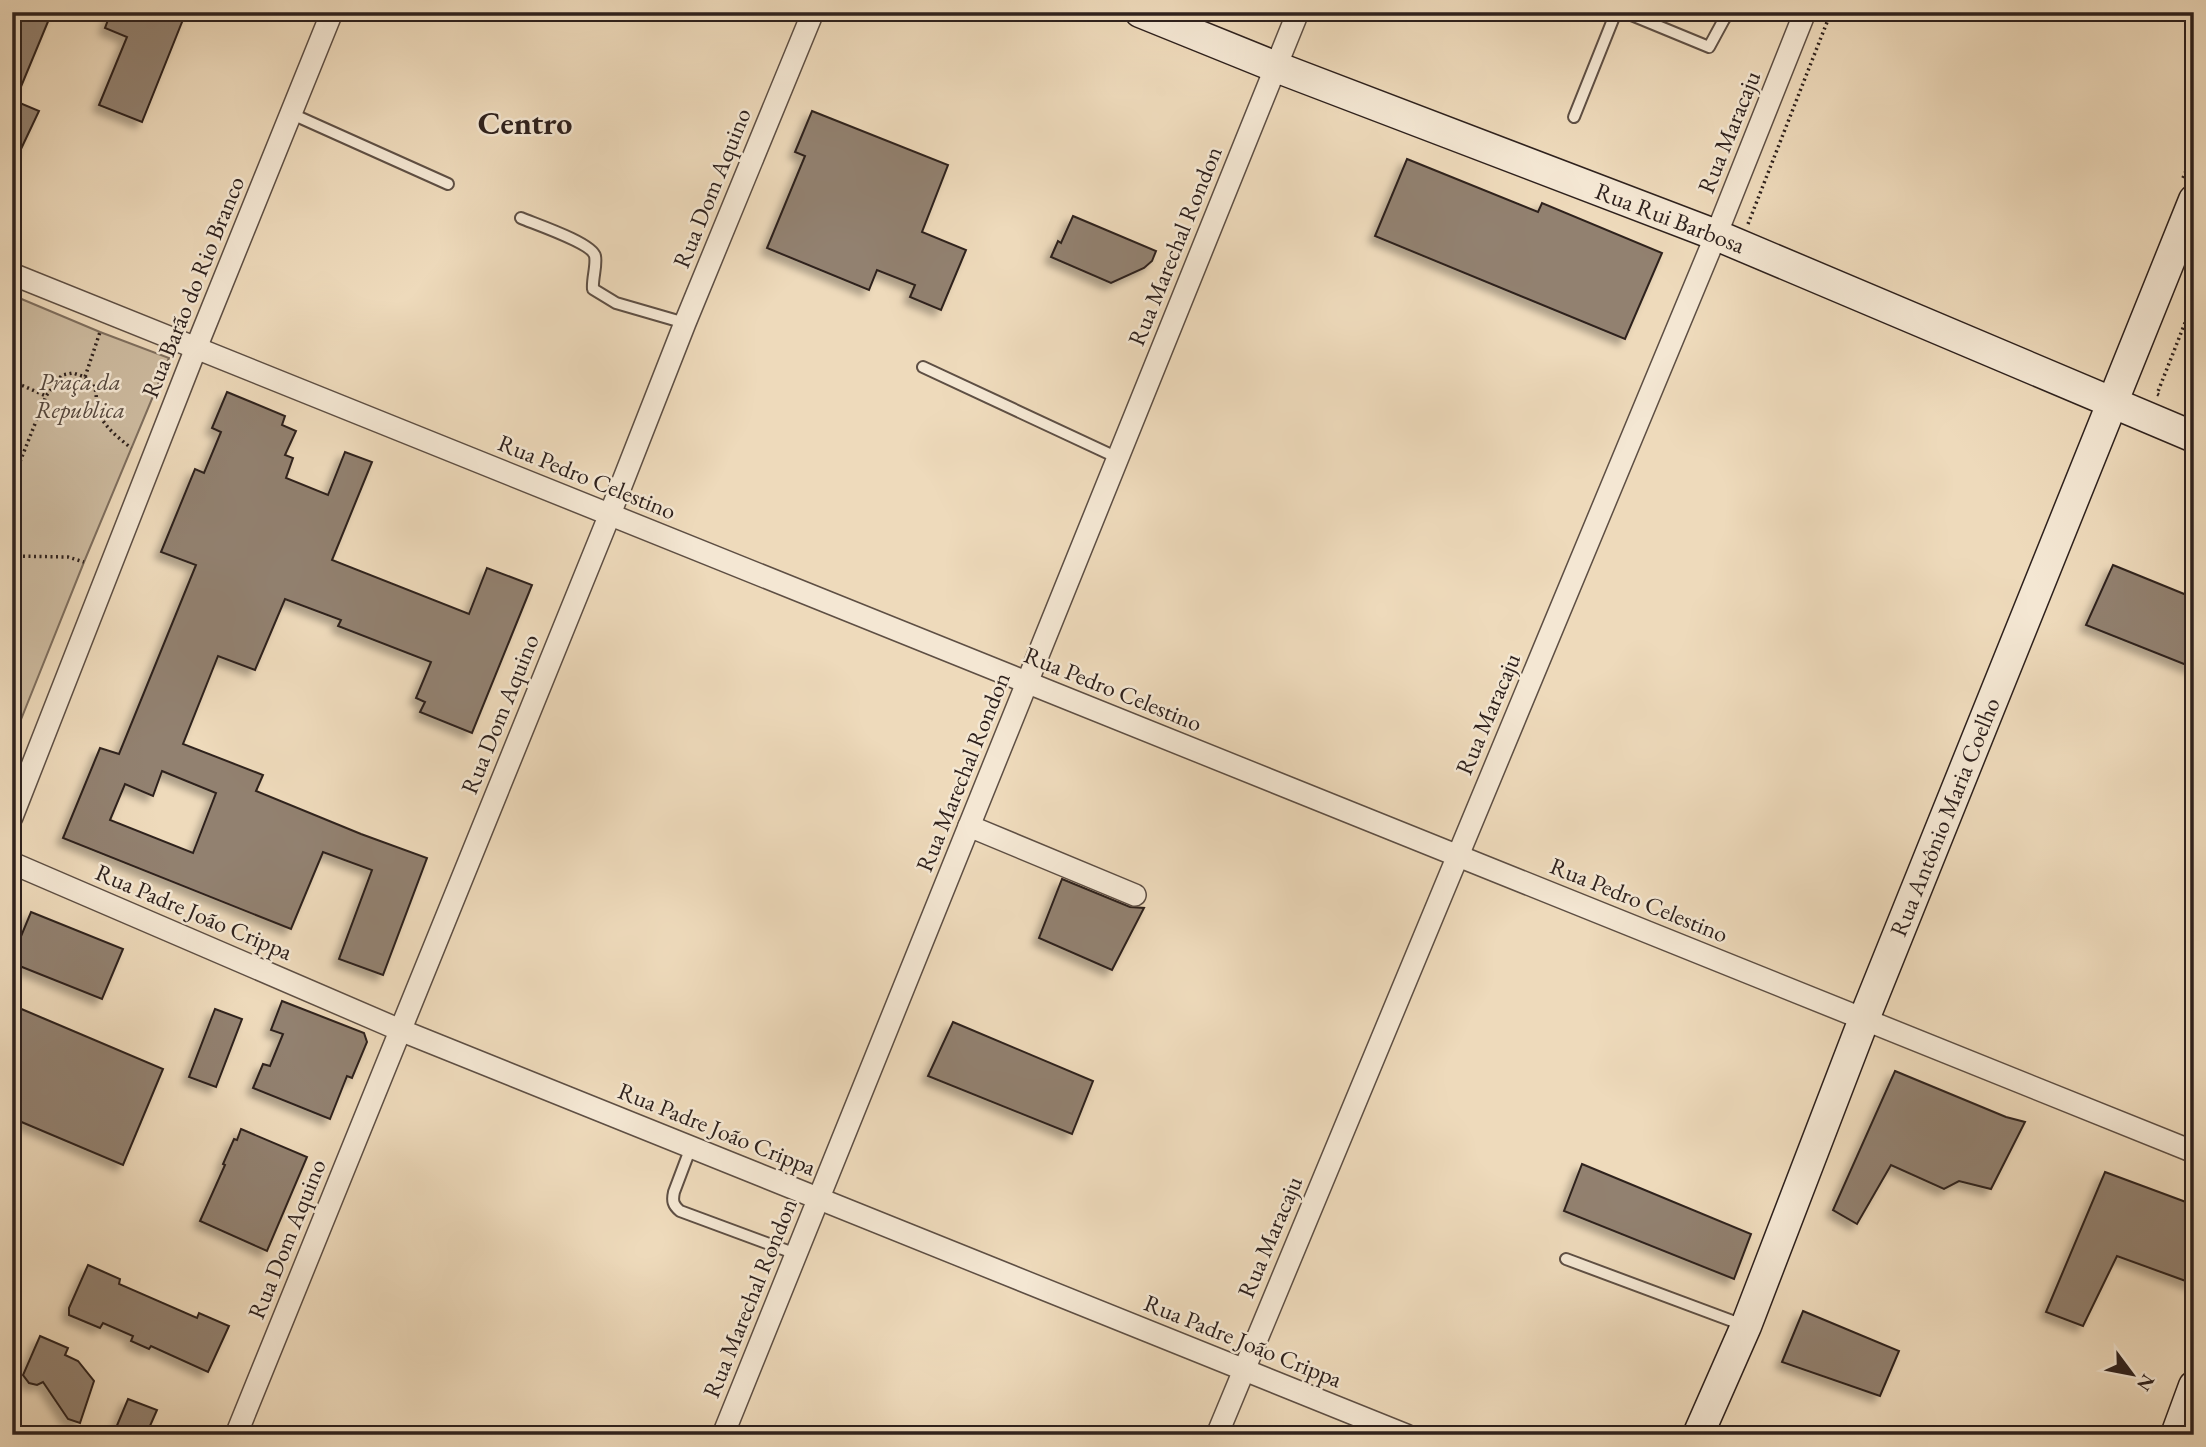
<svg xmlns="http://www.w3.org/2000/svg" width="2206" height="1447" viewBox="0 0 2206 1447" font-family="'EB Garamond',serif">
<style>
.green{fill:#cdbba0;stroke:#7e6e5e;stroke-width:2}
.building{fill:#92816f;stroke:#2e211d;stroke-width:2;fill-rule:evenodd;filter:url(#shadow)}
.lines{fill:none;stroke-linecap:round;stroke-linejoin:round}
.lane-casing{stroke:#5e4f44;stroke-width:14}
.street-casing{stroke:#5e4f44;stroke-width:24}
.secondary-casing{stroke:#2e211d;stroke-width:33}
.path{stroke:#2e211d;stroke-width:3.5;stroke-dasharray:2 3.5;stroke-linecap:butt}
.lane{stroke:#f4e7d3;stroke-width:10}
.street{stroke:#f4e7d3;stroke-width:21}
.secondary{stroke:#f4e7d3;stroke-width:30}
.labels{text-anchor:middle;stroke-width:5;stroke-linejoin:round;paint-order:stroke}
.street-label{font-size:24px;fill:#2e211d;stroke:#f4e7d3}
.park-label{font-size:24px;font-style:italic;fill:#56483e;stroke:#f4e7d3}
.district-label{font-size:32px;font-weight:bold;fill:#2e211d;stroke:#f4e7d3}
</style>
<defs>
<filter id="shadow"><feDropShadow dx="-6" dy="6" stdDeviation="3.5" flood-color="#0004"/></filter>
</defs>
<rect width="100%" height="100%" fill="#eedabb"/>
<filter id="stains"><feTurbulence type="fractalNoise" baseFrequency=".00286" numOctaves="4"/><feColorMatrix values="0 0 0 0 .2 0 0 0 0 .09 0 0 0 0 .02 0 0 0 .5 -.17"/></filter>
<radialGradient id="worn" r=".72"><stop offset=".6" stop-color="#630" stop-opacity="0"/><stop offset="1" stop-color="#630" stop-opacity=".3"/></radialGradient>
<!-- green -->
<path class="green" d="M 12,295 L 100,332 L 169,358 L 84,562 L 12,742 Z"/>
<!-- building -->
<g class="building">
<path d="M 12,12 L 52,12 L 15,101 L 39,111 L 12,168 Z"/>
<path d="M 111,12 L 186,12 L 142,122 L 99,105 L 127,37 L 105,28 Z"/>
<path d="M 812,111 L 948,165 L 922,232 L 966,250 L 941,310 L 910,297 L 915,285 L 877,270 L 869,290 L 767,248 L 805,156 L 795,152 Z"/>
<path d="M 1407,159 L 1538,212 L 1542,203 L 1662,253 L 1625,339 L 1375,236 Z"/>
<path d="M 1073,216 L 1156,251 L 1152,261 L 1144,268 L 1111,283 L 1051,257 L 1058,241 L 1061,243 Z"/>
<path d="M 227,392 L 285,416 L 282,425 L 296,431 L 285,455 L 293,458 L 286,478 L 328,495 L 345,452 L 372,462 L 332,560 L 469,614 L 487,568 L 532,585 L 472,733 L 420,712 L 425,702 L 416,698 L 431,662 L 338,626 L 341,620 L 285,599 L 255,670 L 218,656 L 183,744 L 263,775 L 256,791 L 361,834 L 427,858 L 383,975 L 339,959 L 372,870 L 323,852 L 291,929 L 63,838 L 100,748 L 119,754 L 196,565 L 161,552 L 195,469 L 204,473 L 221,432 L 212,428 ZM 162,771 L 216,793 L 193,853 L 110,820 L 125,784 L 153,796 Z"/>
<path d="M 2113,565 L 2194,598 L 2194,668 L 2086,625 Z"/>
<path d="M 1062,879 L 1130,907 L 1144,908 L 1112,970 L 1039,938 Z"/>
<path d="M 31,912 L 123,949 L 102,999 L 12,963 L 12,958 Z"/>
<path d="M 282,1001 L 364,1033 L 367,1042 L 352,1078 L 347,1076 L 330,1119 L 253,1088 L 263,1064 L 270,1066 L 283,1034 L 271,1030 Z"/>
<path d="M 12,1005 L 163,1069 L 123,1165 L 12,1118 Z"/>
<path d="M 215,1009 L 242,1019 L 216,1087 L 189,1077 Z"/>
<path d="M 953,1022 L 1093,1081 L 1072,1134 L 928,1076 Z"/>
<path d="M 1895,1071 L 2006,1117 L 2025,1122 L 1991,1189 L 1959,1181 L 1944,1189 L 1891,1165 L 1857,1224 L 1833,1210 Z"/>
<path d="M 241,1129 L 307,1157 L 267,1251 L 200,1221 L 225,1165 L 223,1164 L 234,1139 L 237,1140 Z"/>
<path d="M 1582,1164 L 1751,1234 L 1734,1279 L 1564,1211 Z"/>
<path d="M 2105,1172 L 2194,1205 L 2194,1284 L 2117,1256 L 2083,1326 L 2046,1312 Z"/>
<path d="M 88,1265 L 120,1279 L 119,1284 L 197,1318 L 199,1313 L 229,1326 L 208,1372 L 151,1346 L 149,1349 L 131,1341 L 133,1336 L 103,1323 L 100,1328 L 69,1315 L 69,1308 Z"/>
<path d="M 1803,1311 L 1899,1351 L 1880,1396 L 1782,1362 Z"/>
<path d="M 40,1336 L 68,1348 L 65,1355 L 78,1361 L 94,1381 L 80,1423 L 68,1419 L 43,1382 L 37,1385 L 29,1383 L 23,1375 Z"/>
<path d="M 128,1399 L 157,1410 L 146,1435 L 113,1435 Z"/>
</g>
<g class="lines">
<!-- lane casing -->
<g class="lane-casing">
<g id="lane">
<path d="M 1624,12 L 1709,47 L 1728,12"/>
<path d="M 1710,12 L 1725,18"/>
<path d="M 292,114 L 448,184"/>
<path d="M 1574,117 L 1616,12"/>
<path d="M 521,218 C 535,224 592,243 595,256 C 597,265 592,279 593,289 L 616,303 L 685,323"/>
<path d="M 923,367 L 1118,458"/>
<path d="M 691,1147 L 674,1192 C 672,1201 673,1205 680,1211 L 796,1254"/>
<path d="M 1566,1259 L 1743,1325"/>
</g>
</g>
<!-- street casing -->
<g class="street-casing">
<g id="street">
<path d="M 12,274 L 2194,1152"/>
<path d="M 12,817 L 196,348 L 332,12"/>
<path d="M 969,826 L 1135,895"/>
<path d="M 12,863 L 400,1030 L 1406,1435"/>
<path d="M 236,1435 L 610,514 L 685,323 L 813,12"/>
<path d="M 723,1435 L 1298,12"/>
<path d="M 1217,1435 L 1716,235 L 1805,12"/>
</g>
</g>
<!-- secondary casing -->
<g class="secondary-casing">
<g id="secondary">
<path d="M 1140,12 L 1276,67 L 1716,235 L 2194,437"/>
<path d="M 1698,1435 L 1746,1326 L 1864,1019 L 2194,200"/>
<path d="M 2176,1435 L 2194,1386"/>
</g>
</g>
<!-- path -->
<g class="path">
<path d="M 2183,178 L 2194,151"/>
<path d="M 1748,224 L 1831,12"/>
<path d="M 85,377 C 103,392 92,397 99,413 C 105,428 119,438 131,448"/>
<path d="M 12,381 L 46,396"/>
<path d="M 2159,395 L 2157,394 L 2194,300"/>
<path d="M 12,482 L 46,396 L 62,375 L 73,373 L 85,377 L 100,332"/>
<path d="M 12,556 L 68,557 L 84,562"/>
</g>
<!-- lane -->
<use href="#lane" class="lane"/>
<!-- street -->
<use href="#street" class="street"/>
<!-- secondary -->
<use href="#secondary" class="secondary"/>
</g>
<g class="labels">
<!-- street labels -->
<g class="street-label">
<text transform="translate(1729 132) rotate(-68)" y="8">Rua Maracaju</text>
<text transform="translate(712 188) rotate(-68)" y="8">Rua Dom Aquino</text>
<text transform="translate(1670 218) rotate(21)" y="8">Rua Rui Barbosa</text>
<text transform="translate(1175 246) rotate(-68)" y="8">Rua Marechal Rondon</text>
<text transform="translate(193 287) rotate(-68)" y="8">Rua Barão do Rio Branco</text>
<text transform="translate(587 477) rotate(22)" y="8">Rua Pedro Celestino</text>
<text transform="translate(1113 689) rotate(22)" y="8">Rua Pedro Celestino</text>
<text transform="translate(500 714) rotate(-68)" y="8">Rua Dom Aquino</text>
<text transform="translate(1488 714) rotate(-67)" y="8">Rua Maracaju</text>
<text transform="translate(963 772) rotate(-68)" y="8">Rua Marechal Rondon</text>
<text transform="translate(1945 817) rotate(-68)" y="8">Rua Antônio Maria Coelho</text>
<text transform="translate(1639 900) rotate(22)" y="8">Rua Pedro Celestino</text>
<text transform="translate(194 912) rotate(23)" y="8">Rua Padre João Crippa</text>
<text transform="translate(717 1129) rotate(22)" y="8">Rua Padre João Crippa</text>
<text transform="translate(1270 1237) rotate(-67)" y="8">Rua Maracaju</text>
<text transform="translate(287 1239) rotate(-68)" y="8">Rua Dom Aquino</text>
<text transform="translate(750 1298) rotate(-68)" y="8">Rua Marechal Rondon</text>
<text transform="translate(1243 1341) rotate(22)" y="8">Rua Padre João Crippa</text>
</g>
<!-- park labels -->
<g class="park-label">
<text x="80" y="390">Praça da<tspan x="80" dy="28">Republica</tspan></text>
</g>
<!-- district labels -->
<g class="district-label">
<text x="525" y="134">Centro</text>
</g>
</g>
<!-- margin -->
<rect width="2206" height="1447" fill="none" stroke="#eedabb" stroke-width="42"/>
<rect x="14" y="14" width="2178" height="1419" fill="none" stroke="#2e211d" stroke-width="3.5"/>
<rect x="21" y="21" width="2164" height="1405" fill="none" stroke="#2e211d" stroke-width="2"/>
<!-- north arrow -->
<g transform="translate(2132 1374) rotate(122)" stroke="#f4e7d3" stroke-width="5" paint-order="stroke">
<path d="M0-5L12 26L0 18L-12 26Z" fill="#2e211d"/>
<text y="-10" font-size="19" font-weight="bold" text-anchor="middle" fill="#2e211d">N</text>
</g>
<rect width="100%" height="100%" filter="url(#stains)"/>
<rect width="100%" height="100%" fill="url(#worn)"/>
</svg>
